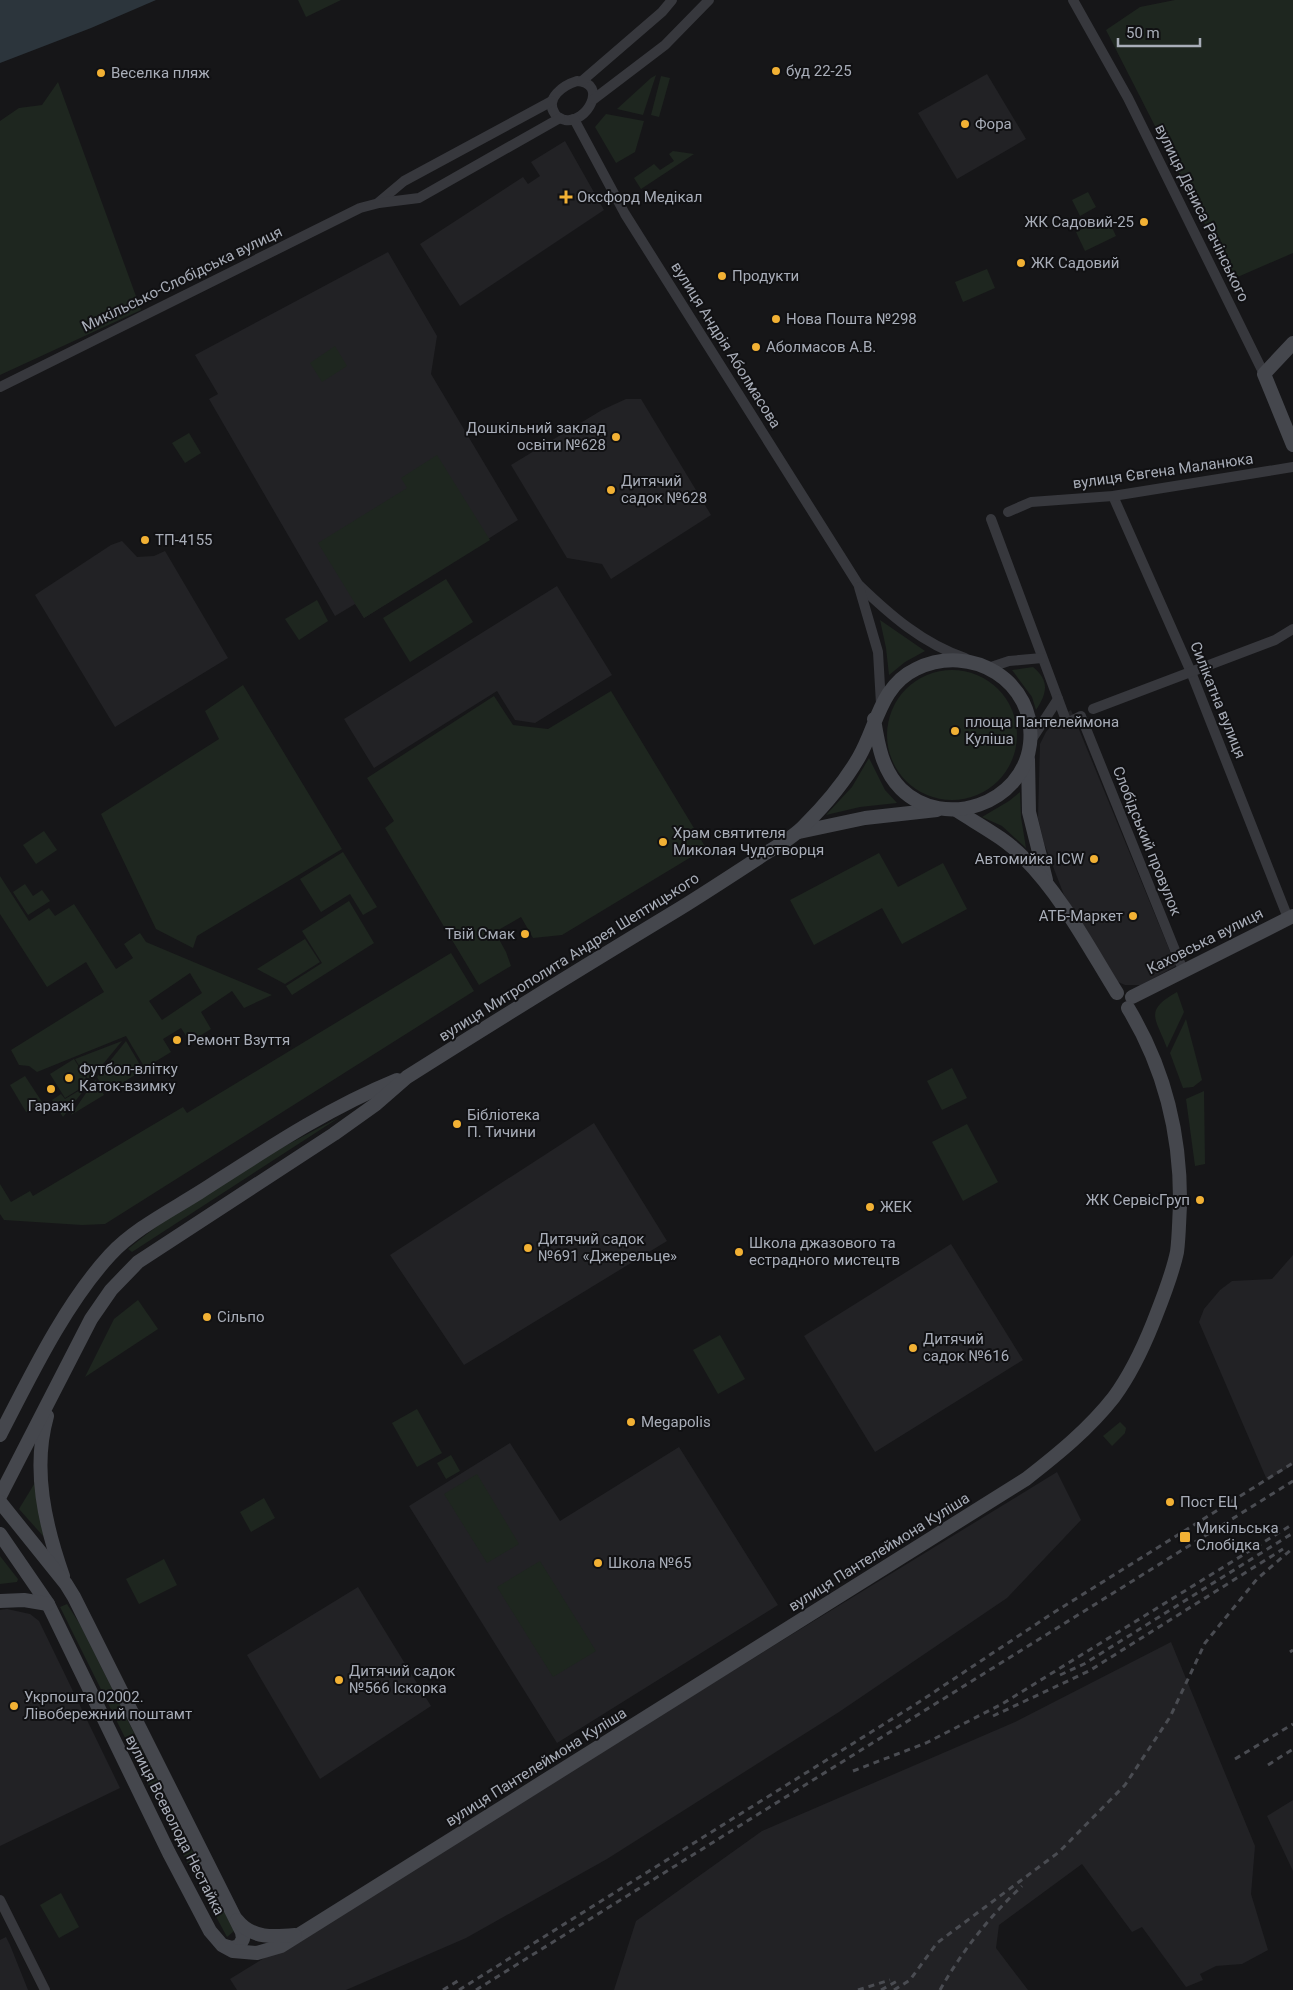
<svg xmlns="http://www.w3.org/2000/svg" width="1293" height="1990" viewBox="0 0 1293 1990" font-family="Roboto,sans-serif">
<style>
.built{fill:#222225}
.green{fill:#1e261f;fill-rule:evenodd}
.water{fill:#2c353c}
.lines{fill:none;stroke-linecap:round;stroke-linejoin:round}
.street{stroke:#37383d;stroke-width:10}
.secondary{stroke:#45474d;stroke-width:14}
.rail{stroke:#4a4c52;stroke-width:3;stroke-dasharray:6 5;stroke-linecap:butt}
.poi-dot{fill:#f2b134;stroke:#111113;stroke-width:2}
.labels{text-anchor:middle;stroke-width:4;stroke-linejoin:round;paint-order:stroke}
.poi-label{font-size:15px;fill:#a8adb8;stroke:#111113;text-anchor:start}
.street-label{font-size:15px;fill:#a8adb8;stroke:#111113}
</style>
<rect width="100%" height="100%" fill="#161618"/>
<!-- built -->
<g class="built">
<path d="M 987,74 L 1026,139 L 957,179 L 918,113 Z"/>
<path d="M 565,141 L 604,210 L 460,306 L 420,244 L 523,177 L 528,184 L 540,176 L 531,162 Z"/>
<path d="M 388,252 L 437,336 L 431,374 L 518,520 L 364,618 L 355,604 L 335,616 L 209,399 L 218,394 L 195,355 Z"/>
<path d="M 626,399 L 641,399 L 711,515 L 611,579 L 602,564 L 567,558 L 511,465 L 602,410 Z"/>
<path d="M 122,541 L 137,557 L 154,556 L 165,551 L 228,658 L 115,727 L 35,595 L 111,545 Z"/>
<path d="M 557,586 L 612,675 L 535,723 L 515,720 L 497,691 L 374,768 L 344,719 Z"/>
<path d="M 1071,710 L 1176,966 L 1141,985 L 1125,985 L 1116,981 L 1064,895 L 1044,843 L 1038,818 L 1040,744 L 1046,732 L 1057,719 Z"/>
<path d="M 594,1123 L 667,1241 L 464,1365 L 390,1255 Z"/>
<path d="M 951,1244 L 1023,1360 L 875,1452 L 804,1336 Z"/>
<path d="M 1293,1255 L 1293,1465 L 1267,1480 L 1199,1322 L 1204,1309 L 1220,1290 L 1232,1281 L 1272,1279 Z"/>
<path d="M 510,1443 L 560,1521 L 679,1447 L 778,1605 L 557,1743 L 409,1506 Z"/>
<path d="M 1057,1472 L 1081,1520 L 1007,1598 L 839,1712 L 607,1859 L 466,1938 L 346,1990 L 237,1990 L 230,1979 Z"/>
<path d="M 358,1587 L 431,1706 L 320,1779 L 247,1655 Z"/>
<path d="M 7,1609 L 30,1614 L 39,1621 L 120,1788 L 0,1846 L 0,1610 Z"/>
<path d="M 1171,1642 L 1255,1846 L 1251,1894 L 1268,1950 L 1242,1964 L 1216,1966 L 1200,1974 L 1203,1980 L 1186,1987 L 1142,1927 L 1132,1932 L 1082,1864 L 999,1925 L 996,1948 L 1028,1990 L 614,1990 L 636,1921 L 762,1831 L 1015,1722 Z"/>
<path d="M 1293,1800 L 1293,1871 L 1267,1816 Z"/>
<path d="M 6,1937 L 10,1945 L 28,1990 L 0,1990 L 0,1940 Z"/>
</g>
<!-- green -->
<g class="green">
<path d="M 298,0 L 341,0 L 306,17 Z"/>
<path d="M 1175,0 L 1293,0 L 1293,253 L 1233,279 L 1106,30 L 1140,7 Z"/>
<path d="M 656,75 L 643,115 L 617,109 L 651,78 Z"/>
<path d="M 661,76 L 670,78 L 659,117 L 651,115 Z"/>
<path d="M 58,82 L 141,310 L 0,375 L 0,121 L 19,108 L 42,105 Z"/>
<path d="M 606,114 L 644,121 L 635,152 L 616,163 L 595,127 Z"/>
<path d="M 673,151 L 694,154 L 641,189 L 634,178 L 654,164 L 660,170 L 674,161 L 669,154 Z"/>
<path d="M 1088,192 L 1096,207 L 1080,216 L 1072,200 Z"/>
<path d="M 1107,217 L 1116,236 L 1085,251 L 1076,232 Z"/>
<path d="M 987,269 L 995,288 L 963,302 L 955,282 Z"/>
<path d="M 335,346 L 347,366 L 322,382 L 310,363 Z"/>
<path d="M 189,433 L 201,453 L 185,463 L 172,443 Z"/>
<path d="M 437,455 L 490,540 L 364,618 L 318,543 L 407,488 L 401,478 Z"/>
<path d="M 446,579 L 473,622 L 410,662 L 383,618 Z"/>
<path d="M 317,600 L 328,621 L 299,640 L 285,619 Z"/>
<path d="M 880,620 L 925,651 L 905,662 L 889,675 L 886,648 Z"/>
<path d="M 1033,667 C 1050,681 1047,693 1036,710 L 1032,697 L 1012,670 Z"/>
<circle cx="952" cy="735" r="65"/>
<path d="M 243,685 L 342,849 L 197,936 L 193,948 L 156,929 L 101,814 L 219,739 L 205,711 Z"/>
<path d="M 611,691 L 706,848 L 562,935 L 533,938 L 521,917 L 495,932 L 506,952 L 511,966 L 479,985 L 385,828 L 394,821 L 367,778 L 494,696 L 513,725 L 548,729 Z"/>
<path d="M 869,758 L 885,790 L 897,803 L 860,807 L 826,815 L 852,787 Z"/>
<path d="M 1020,792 L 1021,817 L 1026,848 L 1002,826 L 982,817 L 1009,801 Z"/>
<path d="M 44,831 L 57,850 L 36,864 L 23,845 Z"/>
<path d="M 343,852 L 377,907 L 363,915 L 350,894 L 321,912 L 300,879 Z"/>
<path d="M 879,853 L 898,887 L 943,863 L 967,909 L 902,944 L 882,908 L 814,945 L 790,900 Z"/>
<path d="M 0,876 L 29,921 L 49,908 L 55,916 L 74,904 L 116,969 L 133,958 L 124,944 L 140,933 L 146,942 L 272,995 L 244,1008 L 232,991 L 201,1012 L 211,1029 L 190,1042 L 181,1028 L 163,1039 L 171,1052 L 145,1068 L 126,1036 L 37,1072 L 29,1066 L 19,1065 L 11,1050 L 104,992 L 86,962 L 47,987 L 0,914 ZM 190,973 L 202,993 L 162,1020 L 149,1001 Z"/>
<path d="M 25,884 L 33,896 L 42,890 L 50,901 L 28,915 L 13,892 Z"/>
<path d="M 349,901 L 374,943 L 292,995 L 286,986 L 322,963 L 302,931 Z"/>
<path d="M 305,939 L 320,962 L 285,984 L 257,969 Z"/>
<path d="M 451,953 L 474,991 L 105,1224 L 82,1225 L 4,1220 L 0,1214 L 0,1184 L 11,1202 L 30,1191 L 33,1196 L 183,1107 L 187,1113 Z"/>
<path d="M 1177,992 L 1184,1012 L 1167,1048 C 1156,1018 1143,1011 1177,992 Z"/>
<path d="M 1186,1019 L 1202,1080 L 1193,1087 L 1183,1088 L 1170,1053 Z"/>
<path d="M 122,1041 L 89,1081 L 75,1059 Z"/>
<path d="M 126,1041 L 143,1070 L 106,1093 L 97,1077 Z"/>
<path d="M 74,1059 L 89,1083 L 65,1098 L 50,1074 Z"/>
<path d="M 952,1068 L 967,1098 L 942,1110 L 927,1081 Z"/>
<path d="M 25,1076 L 42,1102 L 26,1112 L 10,1085 Z"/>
<path d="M 95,1079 L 104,1095 L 71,1115 L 95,1080 Z"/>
<path d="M 87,1086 L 63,1117 L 52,1100 L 61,1094 L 65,1099 Z"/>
<path d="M 1204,1091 L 1205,1164 L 1195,1166 L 1186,1099 Z"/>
<path d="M 340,1117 L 132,1252 L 128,1249 C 192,1196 266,1155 340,1117 Z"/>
<path d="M 967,1124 L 998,1182 L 963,1201 L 932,1142 Z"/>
<path d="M 138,1300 L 158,1329 L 85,1377 L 114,1319 Z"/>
<path d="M 720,1335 L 745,1379 L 718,1394 L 693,1350 Z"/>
<path d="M 417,1409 L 442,1453 L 417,1467 L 392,1423 Z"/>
<path d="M 1120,1422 L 1126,1428 L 1125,1433 L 1112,1446 L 1103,1436 Z"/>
<path d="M 451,1455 L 460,1471 L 446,1479 L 437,1463 Z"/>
<path d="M 477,1474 L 519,1544 L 487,1563 L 444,1494 Z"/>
<path d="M 36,1481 L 44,1537 L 19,1509 Z"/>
<path d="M 264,1498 L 275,1518 L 251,1532 L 240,1512 Z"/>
<path d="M 0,1556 L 18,1579 L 17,1582 L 0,1584 Z"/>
<path d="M 164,1559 L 177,1585 L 139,1604 L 126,1579 Z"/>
<path d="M 540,1561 L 596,1651 L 553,1677 L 497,1587 Z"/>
<path d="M 67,1604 L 81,1626 L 204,1874 L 195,1878 L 60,1607 Z"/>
<path d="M 208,1880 L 234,1931 L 227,1937 L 199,1885 Z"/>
<path d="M 61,1893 L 79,1927 L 59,1938 L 40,1905 Z"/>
</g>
<!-- water -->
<path class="water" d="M 0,0 L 156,0 L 91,28 L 0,63 Z"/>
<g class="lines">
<!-- street -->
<g class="street">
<path d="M 1073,0 L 1128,98 L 1264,374"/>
<path d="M 577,81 C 609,83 587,124 565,120 C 561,119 557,117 555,114 C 544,98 564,85 577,81 Z"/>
<path d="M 582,81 L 662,12 L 672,0"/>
<path d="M 594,99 L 665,45 L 709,0"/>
<path d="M 574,119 L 625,214 L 858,584 C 890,615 922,643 965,658"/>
<path d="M 379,202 L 404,181 L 552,101"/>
<path d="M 0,387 L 360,208 L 379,203 L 419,198 L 560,118"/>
<path d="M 1113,496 L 1191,672 L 1288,918"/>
<path d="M 1008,512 L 1031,502 L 1113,496 L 1293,467"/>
<path d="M 991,519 L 1067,723 L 1081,716 L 1183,970"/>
<path d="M 859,587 L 878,652 L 881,704"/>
<path d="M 991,667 L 1009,661 L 1042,658"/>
<path d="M 1093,709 L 1275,640 L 1293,629"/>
<path d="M 1030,742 L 1058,699"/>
<path d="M 0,1900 L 45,1990"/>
</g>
<!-- secondary -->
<g class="secondary">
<path d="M 1293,343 L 1264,374 L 1293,445"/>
<path d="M 1028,759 L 1029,812 L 1046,880"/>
<path d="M 956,810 C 979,825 1005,838 1024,858 C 1062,896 1089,948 1117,993"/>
<path d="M 799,832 L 865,818 L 937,810"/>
<path d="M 1132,997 L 1293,916"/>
<path d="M 47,1416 C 32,1469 45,1525 63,1576"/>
<path d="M 0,1435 C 31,1375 65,1304 110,1255 C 134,1229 170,1211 200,1192 C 264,1151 326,1109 397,1080"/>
<path d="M 0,1496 L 91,1319 L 111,1290 L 138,1262 L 334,1134 L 376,1104 L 407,1077 C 497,1020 588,964 679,909 C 708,891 737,872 766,853 C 779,845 794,837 805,825 C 826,804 844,783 859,757 C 877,726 880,686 916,669 C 971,642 1037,681 1030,744 C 1023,804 944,831 901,789 C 882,770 878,744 874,719"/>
<path d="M 0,1502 L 66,1584 L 74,1597 L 242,1932 L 243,1939 L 239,1946 L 232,1948 L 225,1946"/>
<path d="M 0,1534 L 48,1604 L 169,1853 L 210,1931 L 222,1945 L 233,1951 L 257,1953 L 281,1946 L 1026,1479 C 1058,1454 1089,1429 1114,1397 C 1130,1375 1143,1348 1153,1323 C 1162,1300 1172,1276 1177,1252 C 1179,1237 1179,1221 1180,1206 C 1181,1136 1165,1069 1128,1008"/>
<path d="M 0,1601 L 24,1600 L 48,1604"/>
<path d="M 237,1920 C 252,1939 274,1937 295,1935"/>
</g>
<!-- rail -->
<g class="rail">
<path d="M 1290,1652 L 1293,1650"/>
<path d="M 1060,1675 L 1084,1664 L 1293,1533"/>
<path d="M 993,1716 L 1089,1671 L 1283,1549"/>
<path d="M 1235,1759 L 1293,1724"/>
<path d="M 1268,1765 L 1293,1749"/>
<path d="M 853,1771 L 926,1743 L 1002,1704 L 1293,1524"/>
<path d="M 443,1990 L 461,1979"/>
<path d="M 459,1990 L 916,1704 L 1053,1613 L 1293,1463"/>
<path d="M 476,1990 L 1293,1481"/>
<path d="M 858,1990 L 890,1980"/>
<path d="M 881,1990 L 899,1980"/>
<path d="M 894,1990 L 910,1980 L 937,1943 L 1059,1852 L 1125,1785 L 1170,1717 L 1205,1643 L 1257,1579 L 1293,1548"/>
<path d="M 940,1990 C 962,1951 990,1916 1022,1886"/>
</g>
</g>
<!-- markers -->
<g class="poi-dot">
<circle cx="776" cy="71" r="5"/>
<circle cx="101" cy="73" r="5"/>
<circle cx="965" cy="124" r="5"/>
<path d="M563.5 189.5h5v5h5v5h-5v5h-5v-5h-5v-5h5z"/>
<circle cx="1144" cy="222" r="5"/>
<circle cx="1021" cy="263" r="5"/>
<circle cx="722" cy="276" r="5"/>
<circle cx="776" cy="319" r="5"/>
<circle cx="756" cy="347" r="5"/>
<circle cx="616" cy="437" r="5"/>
<circle cx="611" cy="490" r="5"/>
<circle cx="145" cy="540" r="5"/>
<circle cx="955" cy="731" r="5"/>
<circle cx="663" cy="842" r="5"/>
<circle cx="1094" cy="859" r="5"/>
<circle cx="1133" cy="916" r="5"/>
<circle cx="525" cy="934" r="5"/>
<circle cx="177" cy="1040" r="5"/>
<circle cx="69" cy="1078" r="5"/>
<circle cx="51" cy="1089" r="5"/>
<circle cx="457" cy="1124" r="5"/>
<circle cx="1200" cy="1200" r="5"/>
<circle cx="870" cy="1207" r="5"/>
<circle cx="528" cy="1248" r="5"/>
<circle cx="739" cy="1252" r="5"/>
<circle cx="207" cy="1317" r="5"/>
<circle cx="913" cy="1348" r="5"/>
<circle cx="631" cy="1422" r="5"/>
<circle cx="1170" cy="1502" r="5"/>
<rect x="1179" y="1531" width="12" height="12" rx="2.5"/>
<circle cx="598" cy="1563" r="5"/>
<circle cx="339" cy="1680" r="5"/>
<circle cx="14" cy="1706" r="5"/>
</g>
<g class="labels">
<!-- poi labels -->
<g class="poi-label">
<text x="786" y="76">буд 22-25</text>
<text x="111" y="78">Веселка пляж</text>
<text x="975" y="129">Фора</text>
<text x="577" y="202">Оксфорд Медікал</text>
<text x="1134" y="227" text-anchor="end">ЖК Садовий-25</text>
<text x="1031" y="268">ЖК Садовий</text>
<text x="732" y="281">Продукти</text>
<text x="786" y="324">Нова Пошта №298</text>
<text x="766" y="352">Аболмасов А.В.</text>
<text x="606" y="433" text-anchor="end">Дошкільний заклад<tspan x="606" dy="17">освіти №628</tspan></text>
<text x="621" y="486">Дитячий<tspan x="621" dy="17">садок №628</tspan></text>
<text x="155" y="545">ТП-4155</text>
<text x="965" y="727">площа Пантелеймона<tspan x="965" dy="17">Куліша</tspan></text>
<text x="673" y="838">Храм святителя<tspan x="673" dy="17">Миколая Чудотворця</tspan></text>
<text x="1084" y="864" text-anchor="end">Автомийка ICW</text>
<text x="1123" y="921" text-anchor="end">АТБ-Маркет</text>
<text x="515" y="939" text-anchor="end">Твій Смак</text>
<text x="187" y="1045">Ремонт Взуття</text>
<text x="79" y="1074">Футбол-влітку<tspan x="79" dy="17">Каток-взимку</tspan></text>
<text x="51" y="1111" text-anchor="middle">Гаражі</text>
<text x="467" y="1120">Бібліотека<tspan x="467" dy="17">П. Тичини</tspan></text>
<text x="1190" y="1205" text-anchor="end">ЖК СервісГруп</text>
<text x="880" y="1212">ЖЕК</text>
<text x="538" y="1244">Дитячий садок<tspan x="538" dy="17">№691 «Джерельце»</tspan></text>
<text x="749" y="1248">Школа джазового та<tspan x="749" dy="17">естрадного мистецтв</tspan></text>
<text x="217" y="1322">Сільпо</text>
<text x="923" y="1344">Дитячий<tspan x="923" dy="17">садок №616</tspan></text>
<text x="641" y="1427">Megapolis</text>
<text x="1180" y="1507">Пост ЕЦ</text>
<text x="1196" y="1533">Микільська<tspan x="1196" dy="17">Слобідка</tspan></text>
<text x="608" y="1568">Школа №65</text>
<text x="349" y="1676">Дитячий садок<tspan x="349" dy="17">№566 Іскорка</tspan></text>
<text x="24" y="1702">Укрпошта 02002.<tspan x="24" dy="17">Лівобережний поштамт</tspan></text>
</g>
<!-- street labels -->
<g class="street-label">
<text transform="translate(1202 213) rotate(64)" y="5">вулиця Дениса Рачінського</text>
<text transform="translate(182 279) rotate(-26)" y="5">Микільсько-Слобідська вулиця</text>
<text transform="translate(726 345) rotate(58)" y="5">вулиця Андрія Аболмасова</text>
<text transform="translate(1163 471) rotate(-8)" y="5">вулиця Євгена Маланюка</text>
<text transform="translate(1218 700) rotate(68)" y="5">Силікатна вулиця</text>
<text transform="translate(1147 841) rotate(68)" y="5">Слобідський провулок</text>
<text transform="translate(1205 941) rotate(-27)" y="5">Каховська вулиця</text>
<text transform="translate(569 957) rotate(-32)" y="5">вулиця Митрополита Андрея Шептицького</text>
<text transform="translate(879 1552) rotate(-32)" y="5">вулиця Пантелеймона Куліша</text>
<text transform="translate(536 1767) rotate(-32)" y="5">вулиця Пантелеймона Куліша</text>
<text transform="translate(175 1825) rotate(63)" y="5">вулиця Всеволода Нестайка</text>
</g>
</g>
<!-- scale -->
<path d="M1118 38v8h82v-8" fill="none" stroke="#a8adb8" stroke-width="2.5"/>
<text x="1126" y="38" font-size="15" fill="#a8adb8" stroke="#111113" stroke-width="4" paint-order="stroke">50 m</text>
</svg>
